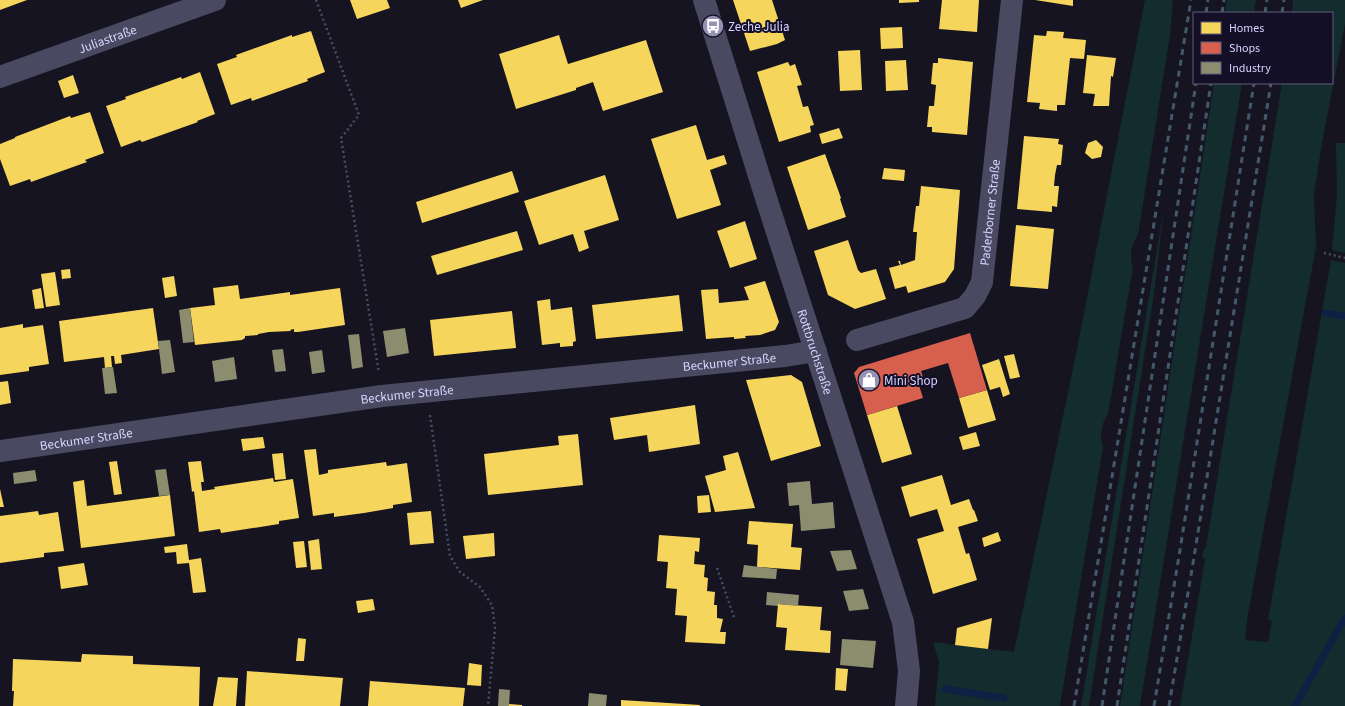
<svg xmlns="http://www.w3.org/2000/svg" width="1345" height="706" viewBox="0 0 1345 706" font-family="'Source Sans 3',sans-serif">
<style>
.green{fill:#132c2d}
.homes{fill:#f6d55c}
.shops{fill:#d6604d}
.industry{fill:#8c8c6e}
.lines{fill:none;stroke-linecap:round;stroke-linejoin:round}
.stream{stroke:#0d2144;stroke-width:7}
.path{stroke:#44505f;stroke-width:2.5;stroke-dasharray:2 3;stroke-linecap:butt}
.minor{stroke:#4a4962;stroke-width:22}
.rail{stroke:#43596b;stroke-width:3;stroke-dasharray:6 5;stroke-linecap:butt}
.labels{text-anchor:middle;stroke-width:4;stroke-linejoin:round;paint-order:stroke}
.poi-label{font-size:13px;fill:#d9d4ff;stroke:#130f26;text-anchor:start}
.street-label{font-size:13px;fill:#d9d4ff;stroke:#130f26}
</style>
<rect width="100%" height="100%" fill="#161421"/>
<!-- green -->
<g class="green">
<path d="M 1145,0 L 1173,0 L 1170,35 L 1138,235 C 1131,244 1129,256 1133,267 L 1108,414 C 1101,424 1099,436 1103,447 L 1060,706 L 935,706 L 939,662 L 933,642 L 1014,652 L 1076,354 Z"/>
<path d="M 1227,0 L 1256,0 L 1254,13 L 1225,13 Z"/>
<path d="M 1293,0 L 1345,0 L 1345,24 L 1322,143 L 1314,194 L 1316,247 L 1248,614 L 1245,640 L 1268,642 L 1272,621 L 1268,620 L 1331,260 L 1345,263 L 1345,706 L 1180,706 L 1205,559 L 1202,556 L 1203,551 L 1206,547 L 1282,83 L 1332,83 L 1332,13 L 1292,13 Z"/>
<path d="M 1214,83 L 1242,83 L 1140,706 L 1120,706 Z"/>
<path d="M 1336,143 L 1345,143 L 1345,253 L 1332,250 L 1337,195 Z"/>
<path d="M 1164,207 L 1154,294 L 1089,706 L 1081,706 Z"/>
</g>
<!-- homes -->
<g class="homes">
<path d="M 0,0 L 27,0 L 0,10 Z"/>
<path d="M 350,0 L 387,0 L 390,8 L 357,19 Z"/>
<path d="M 458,0 L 483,0 L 461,8 Z"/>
<path d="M 733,0 L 772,0 L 785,40 L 777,44 L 750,51 Z"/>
<path d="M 899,0 L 919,0 L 919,2 L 899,3 Z"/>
<path d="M 942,0 L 979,0 L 977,32 L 939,29 Z"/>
<path d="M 1035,0 L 1073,0 L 1073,6 Z"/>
<path d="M 902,27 L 903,48 L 881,49 L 880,28 Z"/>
<path d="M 311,31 L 325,72 L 307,79 L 308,81 L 252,101 L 251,98 L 231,105 L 217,64 L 237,57 L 236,55 L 292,35 L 292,37 Z"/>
<path d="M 1047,31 L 1064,32 L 1063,38 L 1086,40 L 1084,59 L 1070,58 L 1065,105 L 1057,105 L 1057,111 L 1039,109 L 1040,103 L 1027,102 L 1034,35 L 1046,36 Z"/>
<path d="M 559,35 L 568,64 L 646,40 L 663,92 L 603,111 L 593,82 L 576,88 L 576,90 L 516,109 L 499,54 Z"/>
<path d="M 860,50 L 862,90 L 840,91 L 838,51 Z"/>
<path d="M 1087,55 L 1116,58 L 1113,77 L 1111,76 L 1109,106 L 1093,106 L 1095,94 L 1083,93 Z"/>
<path d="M 938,58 L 973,62 L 967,135 L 932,132 L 932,127 L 927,127 L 929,106 L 934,106 L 936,85 L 931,84 L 933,63 L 938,63 Z"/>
<path d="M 906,60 L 908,90 L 886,91 L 885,61 Z"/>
<path d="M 788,62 L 790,66 L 795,64 L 802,85 L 797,86 L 803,107 L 808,106 L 814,125 L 810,126 L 811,132 L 779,142 L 757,72 Z"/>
<path d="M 200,72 L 215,114 L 197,121 L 198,122 L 142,142 L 140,140 L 121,147 L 106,106 L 126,99 L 125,97 L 181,77 L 182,79 Z"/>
<path d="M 73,75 L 79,93 L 64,98 L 58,81 Z"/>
<path d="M 90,112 L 104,153 L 85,160 L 87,162 L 31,182 L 30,179 L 10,186 L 0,159 L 0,144 L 15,138 L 15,137 L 70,116 L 71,118 Z"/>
<path d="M 696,125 L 707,160 L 724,155 L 727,164 L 710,170 L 721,205 L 677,219 L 651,139 Z"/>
<path d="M 839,128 L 843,138 L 822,144 L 819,134 Z"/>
<path d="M 1024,136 L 1059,139 L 1058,144 L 1063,145 L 1061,165 L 1057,165 L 1055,175 L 1054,186 L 1059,186 L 1057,207 L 1052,206 L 1052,212 L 1017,209 Z"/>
<path d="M 1096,140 L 1103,147 L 1101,157 L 1092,159 L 1085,153 L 1088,143 Z"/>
<path d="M 825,154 L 841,198 L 840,199 L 846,217 L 808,230 L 787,167 Z"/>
<path d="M 884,168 L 905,170 L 904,181 L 882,179 Z"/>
<path d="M 512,171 L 519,192 L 422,223 L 416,202 Z"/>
<path d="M 605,175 L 619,220 L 584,231 L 589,248 L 579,252 L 573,234 L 539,245 L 524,201 Z"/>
<path d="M 921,186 L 960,190 L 954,269 L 945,282 L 908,293 L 906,286 L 895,289 L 889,268 L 900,265 L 898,261 L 900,261 L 901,265 L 915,260 L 917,232 L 913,232 L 916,206 L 919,206 Z"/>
<path d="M 745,221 L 757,259 L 730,268 L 717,231 Z"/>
<path d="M 1016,225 L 1054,229 L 1048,289 L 1010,286 Z"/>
<path d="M 517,231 L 523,250 L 437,275 L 431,256 Z"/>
<path d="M 848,240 L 858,270 L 861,273 L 876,269 L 886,299 L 855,309 L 828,295 L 814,251 Z"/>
<path d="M 70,269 L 71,278 L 62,279 L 61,270 Z"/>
<path d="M 55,272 L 60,305 L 46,307 L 41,274 Z"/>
<path d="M 174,276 L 177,296 L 165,298 L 162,278 Z"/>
<path d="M 765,281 L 779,322 L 775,330 L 760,335 L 745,336 L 746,338 L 734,339 L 734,337 L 706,339 L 701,290 L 718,289 L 719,303 L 749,300 L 744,287 Z"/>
<path d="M 238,285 L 240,299 L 290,292 L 290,295 L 340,288 L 345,325 L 298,332 L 294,332 L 294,329 L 290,330 L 291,331 L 269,332 L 258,334 L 258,335 L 245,336 L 245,338 L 242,340 L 195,345 L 190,308 L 215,305 L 213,288 Z"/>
<path d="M 41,288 L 44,308 L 35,309 L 32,290 Z"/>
<path d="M 679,295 L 683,331 L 596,339 L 592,305 Z"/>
<path d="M 550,299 L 551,310 L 572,307 L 576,341 L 573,342 L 573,346 L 560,347 L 560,343 L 542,345 L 537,301 Z"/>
<path d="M 153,308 L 159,349 L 121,355 L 122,363 L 115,364 L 114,356 L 111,356 L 112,367 L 105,368 L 104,357 L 64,362 L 59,321 Z"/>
<path d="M 512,311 L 516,348 L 434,356 L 430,320 Z"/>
<path d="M 23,324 L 23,328 L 43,325 L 49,364 L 29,367 L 29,371 L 0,375 L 0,328 Z"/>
<path d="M 1014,354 L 1020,377 L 1010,379 L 1004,356 Z"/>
<path d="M 999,359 L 1010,394 L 1003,397 L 1000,387 L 990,390 L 982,365 Z"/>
<path d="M 791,375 L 802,382 L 821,446 L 771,461 L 746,380 Z"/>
<path d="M 8,381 L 11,403 L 0,405 L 0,382 Z"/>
<path d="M 987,390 L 996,420 L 968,428 L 959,398 Z"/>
<path d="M 695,405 L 700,444 L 649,452 L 647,435 L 614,440 L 610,418 Z"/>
<path d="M 897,406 L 912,454 L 882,463 L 867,415 Z"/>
<path d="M 976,432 L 980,446 L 963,450 L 959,437 Z"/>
<path d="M 578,434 L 583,485 L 488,495 L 484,454 L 559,445 L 558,436 Z"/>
<path d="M 263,437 L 265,448 L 243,451 L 241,439 Z"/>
<path d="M 316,449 L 319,475 L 328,473 L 328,470 L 386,462 L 387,466 L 407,463 L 412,502 L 393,505 L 393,508 L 364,513 L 334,517 L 334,513 L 313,516 L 304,450 Z"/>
<path d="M 738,452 L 755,508 L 715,512 L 705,476 L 726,470 L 723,456 Z"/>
<path d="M 283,453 L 286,479 L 275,480 L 272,454 Z"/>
<path d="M 117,461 L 122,494 L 114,495 L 109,462 Z"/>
<path d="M 201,461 L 204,482 L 201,482 L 202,491 L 215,489 L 214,487 L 273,478 L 274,482 L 293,479 L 299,518 L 279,521 L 279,524 L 221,533 L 220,529 L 199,532 L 194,491 L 192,492 L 188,462 Z"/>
<path d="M 942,475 L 951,505 L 969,499 L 973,510 L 974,510 L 978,521 L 958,527 L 966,554 L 969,553 L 977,580 L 933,594 L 917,539 L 944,531 L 937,509 L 910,517 L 901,487 Z"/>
<path d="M 84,480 L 87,506 L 170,495 L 175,536 L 81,548 L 73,482 Z"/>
<path d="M 0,489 L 4,507 L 0,507 Z"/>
<path d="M 709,495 L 711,512 L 698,513 L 697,496 Z"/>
<path d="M 38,511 L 39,515 L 58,512 L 64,551 L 44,553 L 44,557 L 0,563 L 0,516 Z"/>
<path d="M 431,511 L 434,543 L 410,545 L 407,513 Z"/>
<path d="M 749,521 L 793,524 L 791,547 L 802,548 L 800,570 L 757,567 L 758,545 L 747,544 Z"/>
<path d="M 998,532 L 1001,541 L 984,547 L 982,538 Z"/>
<path d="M 494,533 L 495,556 L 466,559 L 463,536 Z"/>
<path d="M 659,535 L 700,538 L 699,552 L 695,551 L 694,564 L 705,565 L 704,577 L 708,578 L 707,591 L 715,592 L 714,605 L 717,605 L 717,618 L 723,619 L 720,632 L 726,632 L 725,644 L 685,642 L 687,616 L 675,615 L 677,589 L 666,588 L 668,562 L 657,561 Z"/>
<path d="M 319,539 L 322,569 L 311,570 L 308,541 Z"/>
<path d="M 304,541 L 307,567 L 296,568 L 293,542 Z"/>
<path d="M 187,544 L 189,560 L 201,558 L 206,592 L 193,593 L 189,563 L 177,564 L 176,552 L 165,553 L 164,547 Z"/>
<path d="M 84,563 L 88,585 L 61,589 L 58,567 Z"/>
<path d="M 373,599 L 375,610 L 358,613 L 356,601 Z"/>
<path d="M 778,604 L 822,607 L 820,630 L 831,631 L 830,653 L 785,650 L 787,628 L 776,627 Z"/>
<path d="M 992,618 L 988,649 L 955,645 L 957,628 Z"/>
<path d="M 298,638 L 306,639 L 304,661 L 296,661 Z"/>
<path d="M 82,654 L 133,656 L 133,664 L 200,667 L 199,706 L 13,706 L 14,691 L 12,691 L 13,659 L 81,662 Z"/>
<path d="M 469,663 L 482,665 L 481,686 L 467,685 Z"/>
<path d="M 836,668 L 848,669 L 846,691 L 835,690 Z"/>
<path d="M 247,671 L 343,678 L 340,706 L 245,706 Z"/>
<path d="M 218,677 L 238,678 L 236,706 L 213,706 Z"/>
<path d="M 370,681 L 465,688 L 463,706 L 368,706 Z"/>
<path d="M 621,700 L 700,705 L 700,706 L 621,706 Z"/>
<path d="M 509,704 L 522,705 L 522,706 L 509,706 Z"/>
</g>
<!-- shops -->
<path class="shops" d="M 970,333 L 987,390 L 959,398 L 948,363 L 921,371 L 923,377 L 917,379 L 923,398 L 867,415 L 854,373 L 859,367 Z"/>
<!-- industry -->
<g class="industry">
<path d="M 190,308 L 194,342 L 183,343 L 179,310 Z"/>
<path d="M 405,328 L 409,353 L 387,357 L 383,331 Z"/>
<path d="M 359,334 L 363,367 L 352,369 L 348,335 Z"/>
<path d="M 170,340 L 175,372 L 162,374 L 158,341 Z"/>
<path d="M 283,349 L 286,371 L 275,372 L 272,350 Z"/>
<path d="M 322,350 L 325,372 L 312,374 L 309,352 Z"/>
<path d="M 234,357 L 237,379 L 215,382 L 212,361 Z"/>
<path d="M 113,367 L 117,393 L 105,394 L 102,368 Z"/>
<path d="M 166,469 L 170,495 L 159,496 L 155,470 Z"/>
<path d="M 35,470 L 37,481 L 14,484 L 13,473 Z"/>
<path d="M 810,481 L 812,504 L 833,502 L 835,528 L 801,531 L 799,505 L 789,506 L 787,483 Z"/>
<path d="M 851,550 L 857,569 L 837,571 L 830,551 Z"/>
<path d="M 744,565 L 777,569 L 776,579 L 742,577 Z"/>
<path d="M 863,589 L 869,609 L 849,611 L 843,591 Z"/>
<path d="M 767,592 L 799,595 L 798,606 L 778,604 L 778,606 L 766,605 Z"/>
<path d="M 842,639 L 876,641 L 873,668 L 840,665 Z"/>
<path d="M 499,689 L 510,690 L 509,706 L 498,706 Z"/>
<path d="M 589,693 L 607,695 L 606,706 L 588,706 Z"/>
</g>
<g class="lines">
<!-- stream -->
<g class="stream">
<path d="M 1325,313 L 1345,316"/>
<path d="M 945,689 L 1004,698"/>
<path d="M 1295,706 L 1345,618"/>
</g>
<!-- path -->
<g class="path">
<path d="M 316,0 L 359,115 L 341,138 L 379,373"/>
<path d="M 1324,253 L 1345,258"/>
<path d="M 430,415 L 450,556 L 460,572 L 480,587 L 492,605 L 495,628 L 488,706"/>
<path d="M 717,568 L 734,617"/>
</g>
<!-- minor -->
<g class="minor">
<path id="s1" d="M 704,0 L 766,198 L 903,622 L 909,671 L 906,706"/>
<path id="s2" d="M 0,77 L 215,0"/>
<path id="s3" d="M 857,340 L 965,308 L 975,296 L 982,282 L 1012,0"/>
<path id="s4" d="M 0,451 L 382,396 L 785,356 L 816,351"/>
</g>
<!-- rail -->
<g class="rail">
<path d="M 1206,13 L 1208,0"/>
<path d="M 1222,13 L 1224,0"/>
<path d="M 1265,13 L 1267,0"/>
<path d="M 1282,13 L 1284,0"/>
<path d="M 1074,706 L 1191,0"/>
<path d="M 1102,706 L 1196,83"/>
<path d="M 1117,706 L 1211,83"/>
<path d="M 1154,706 L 1180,550 L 1254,83"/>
<path d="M 1169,706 L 1195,551 L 1271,83"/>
</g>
</g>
<!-- icons -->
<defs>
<g id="bus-disc" transform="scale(1.15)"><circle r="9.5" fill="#9591b1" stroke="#130f26"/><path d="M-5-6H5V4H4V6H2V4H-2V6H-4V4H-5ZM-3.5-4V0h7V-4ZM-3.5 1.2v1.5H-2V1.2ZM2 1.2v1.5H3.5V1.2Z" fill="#fff"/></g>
<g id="shop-disc" transform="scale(1.15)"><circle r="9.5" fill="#9591b1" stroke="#130f26"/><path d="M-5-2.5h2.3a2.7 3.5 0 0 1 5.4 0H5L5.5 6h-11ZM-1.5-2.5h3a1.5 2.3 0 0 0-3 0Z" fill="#fff"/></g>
</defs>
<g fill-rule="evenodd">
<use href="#bus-disc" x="713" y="26"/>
<use href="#shop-disc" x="869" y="380"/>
</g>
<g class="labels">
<!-- poi labels -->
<g class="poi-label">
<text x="728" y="31">Zeche Julia</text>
<text x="884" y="385">Mini Shop</text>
</g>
<!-- street labels -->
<g class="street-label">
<text dy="5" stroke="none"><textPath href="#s2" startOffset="114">Juliastraße</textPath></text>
<text dy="5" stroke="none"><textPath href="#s3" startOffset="214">Paderborner Straße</textPath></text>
<text dy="5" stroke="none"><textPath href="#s1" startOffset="369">Rottbruchstraße</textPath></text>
<text dy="5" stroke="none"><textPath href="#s4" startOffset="735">Beckumer Straße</textPath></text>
<text dy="5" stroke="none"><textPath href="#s4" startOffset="411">Beckumer Straße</textPath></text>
<text dy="5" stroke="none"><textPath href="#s4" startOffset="87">Beckumer Straße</textPath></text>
</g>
</g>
<!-- legend -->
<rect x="1193" y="12" width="140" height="72" fill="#130f26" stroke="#625e7d"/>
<rect x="1201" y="22" width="20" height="12" fill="#f6d55c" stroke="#625e7d"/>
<text x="1229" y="32" font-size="12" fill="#d9d4ff">Homes</text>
<rect x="1201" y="42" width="20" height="12" fill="#d6604d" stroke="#625e7d"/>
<text x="1229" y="52" font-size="12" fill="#d9d4ff">Shops</text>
<rect x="1201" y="62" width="20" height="12" fill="#8c8c6e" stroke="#625e7d"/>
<text x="1229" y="72" font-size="12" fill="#d9d4ff">Industry</text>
</svg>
